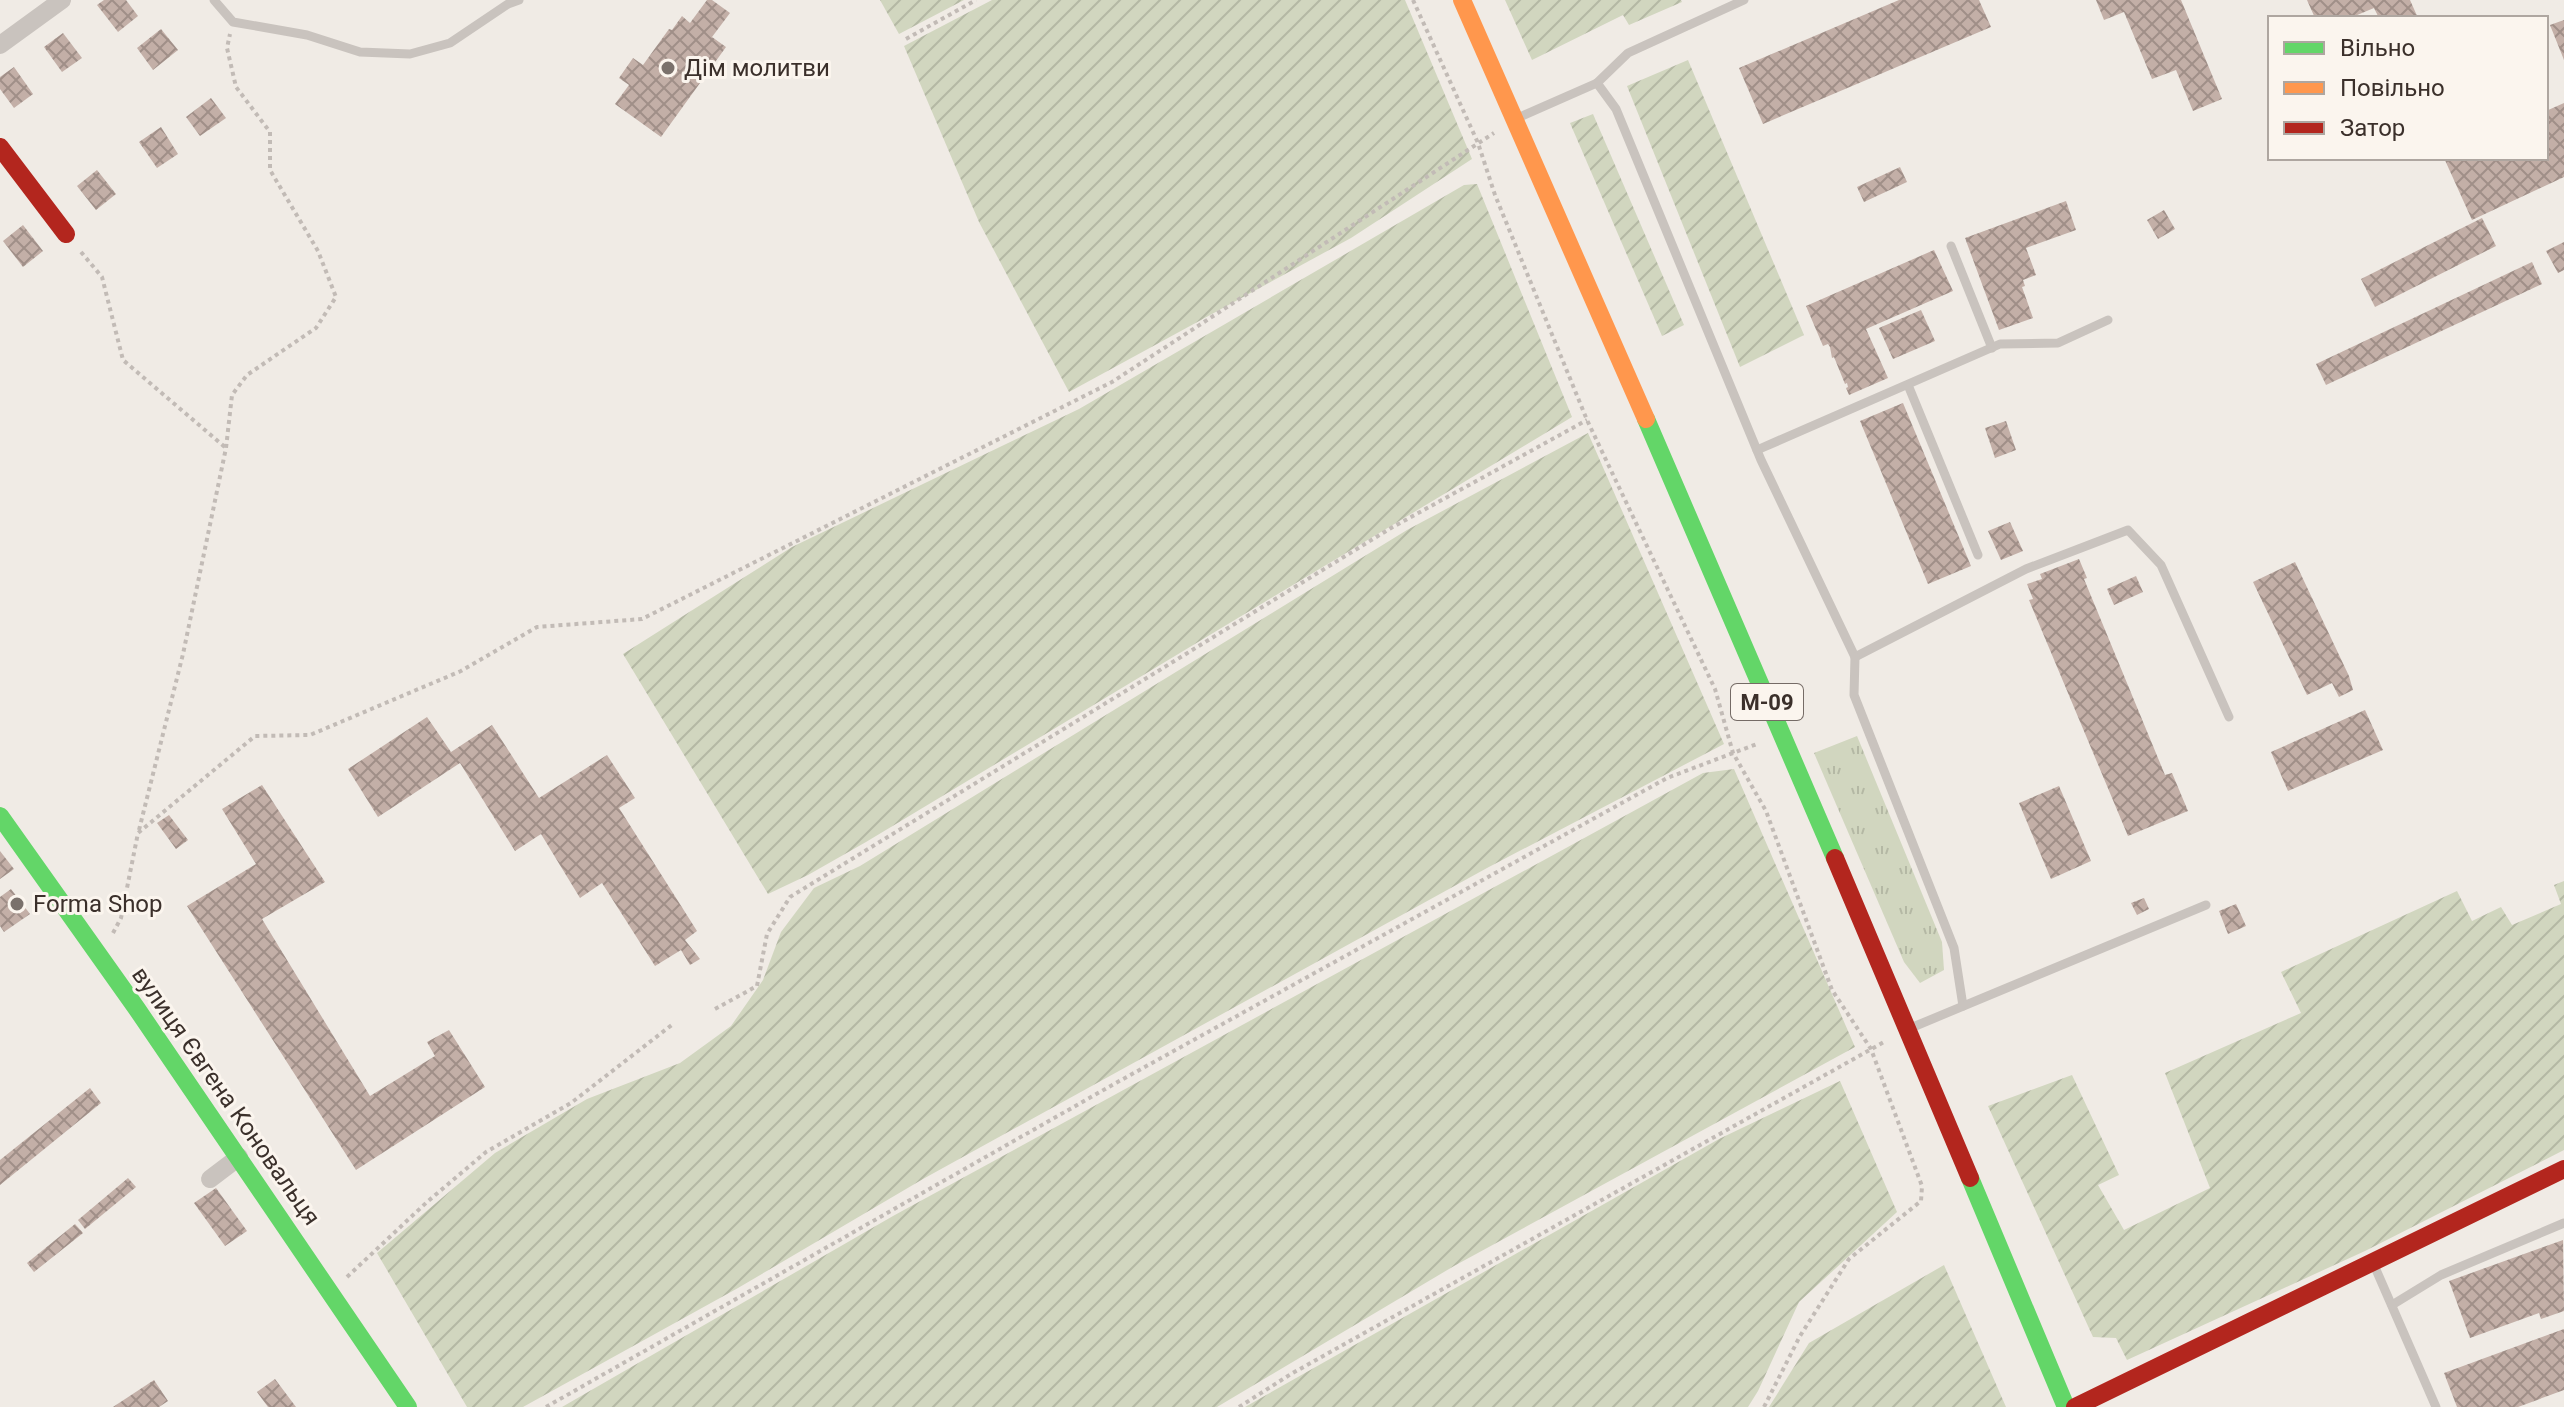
<svg xmlns="http://www.w3.org/2000/svg" width="2564" height="1407" viewBox="0 0 2564 1407" font-family="Roboto,sans-serif">
<style>
.grass{fill:url(#grass-tufts)}
.garden{fill:url(#garden-furrows)}
.building{fill:url(#building-cross-hatch)}
.lines{fill:none;stroke-linecap:round;stroke-linejoin:round}
.path{stroke:#c2bbb6;stroke-width:4;stroke-dasharray:4 4;stroke-linecap:butt}
.lane{stroke:#c9c3be;stroke-width:9}
.street{stroke:#c9c3be;stroke-width:18}
.fast{stroke:#63d668;stroke-width:18}
.slow{stroke:#ff974d;stroke-width:18}
.jam{stroke:#b3261e;stroke-width:18}
.poi-dot{fill:#7a716c;stroke:#fbf5ee;stroke-width:3}
.labels{text-anchor:middle;stroke-width:6;stroke-linejoin:round;paint-order:stroke}
.shield{fill:#fbf5ee;stroke:#756b66;stroke-width:2}
.shield-label{font-size:22px;font-weight:bold;fill:#3b302b}
.poi-label{font-size:24px;fill:#3b302b;stroke:#fbf5ee;text-anchor:start}
.street-label{font-size:24px;fill:#3b302b;stroke:#fbf5ee}
</style>
<defs>
<pattern id="grass-tufts" width="24" height="20" patternUnits="userSpaceOnUse" patternTransform="scale(2)"><rect width="24" height="20" fill="#d1d6bf"/><path d="M3 7l-1-3M5 7V3M7 7l1-3M15 17l-1-3M17 17v-4M19 17l1-3" fill="none" stroke="#b4b8a4"/></pattern>
<pattern id="garden-furrows" width="10" height="10" patternUnits="userSpaceOnUse" patternTransform="scale(2)"><rect width="10" height="10" fill="#d1d6bf"/><path d="M-1 1l2-2M0 10L10 0M9 11l2-2" fill="none" stroke="#b4b8a4"/></pattern>
<pattern id="building-cross-hatch" width="8" height="8" patternUnits="userSpaceOnUse" patternTransform="scale(2)"><rect width="8" height="8" fill="#c3afa7"/><path d="M0 0l8 8M0 8l8-8" fill="none" stroke="#a08f88"/></pattern>
</defs>
<rect width="100%" height="100%" fill="#f0ebe5"/>
<!-- grass -->
<path class="grass" d="M 1857,736 L 1942,942 L 1944,970 L 1920,983 L 1904,962 L 1814,753 Z"/>
<!-- garden -->
<g class="garden">
<path d="M 880,0 L 964,0 L 899,34 Z"/>
<path d="M 992,0 L 1405,0 L 1472,159 L 1351,238 L 1069,392 L 979,222 L 904,46 Z"/>
<path d="M 1505,0 L 1681,0 L 1682,2 L 1629,25 L 1623,15 L 1532,60 Z"/>
<path d="M 1688,60 L 1804,335 L 1740,367 L 1627,86 Z"/>
<path d="M 1593,114 L 1684,325 L 1662,336 L 1570,123 Z"/>
<path d="M 1477,184 L 1572,417 L 866,842 L 808,875 L 768,894 L 623,654 L 792,547 L 1079,409 L 1464,185 Z"/>
<path d="M 1588,433 L 1724,744 L 1487,868 L 923,1179 L 738,1288 L 523,1407 L 467,1407 L 377,1253 L 495,1153 L 587,1099 L 680,1063 L 731,1026 L 763,980 L 781,932 L 814,888 L 860,866 L 1407,530 Z"/>
<path d="M 1734,769 L 1855,1047 L 1454,1266 L 1217,1407 L 562,1407 L 893,1216 L 1703,773 Z"/>
<path d="M 2564,881 L 2564,1150 L 2365,1251 L 2127,1360 L 2116,1338 L 2093,1337 L 1988,1106 L 2072,1075 L 2119,1175 L 2098,1185 L 2124,1230 L 2210,1188 L 2165,1073 L 2301,1013 L 2281,972 L 2457,891 L 2472,921 L 2501,907 L 2512,925 L 2561,904 L 2554,885 Z"/>
<path d="M 1840,1081 L 1897,1212 L 1799,1302 L 1758,1391 L 1748,1407 L 1245,1407 L 1719,1139 Z"/>
<path d="M 1944,1265 L 2006,1407 L 1769,1407 L 1809,1343 Z"/>
</g>
<!-- building -->
<g class="building">
<path d="M 104,0 L 126,0 L 138,16 L 118,32 L 97,5 Z"/>
<path d="M 707,0 L 712,0 L 730,13 L 712,37 L 726,47 L 661,137 L 615,104 L 629,85 L 619,78 L 633,58 L 643,65 L 669,29 L 672,30 L 682,16 L 690,23 Z"/>
<path d="M 1899,0 L 1979,0 L 1991,27 L 1763,124 L 1739,68 Z"/>
<path d="M 2096,0 L 2181,0 L 2222,99 L 2193,111 L 2176,70 L 2152,79 L 2124,12 L 2104,20 Z"/>
<path d="M 2307,0 L 2410,0 L 2418,18 L 2379,18 L 2374,8 L 2350,18 L 2315,18 Z"/>
<path d="M 2564,20 L 2564,60 L 2550,25 Z"/>
<path d="M 161,29 L 178,50 L 153,70 L 137,48 Z"/>
<path d="M 63,33 L 82,58 L 62,72 L 44,47 Z"/>
<path d="M 14,67 L 33,94 L 14,108 L 0,89 L 0,77 Z"/>
<path d="M 211,98 L 226,118 L 200,136 L 186,117 Z"/>
<path d="M 2564,103 L 2564,177 L 2472,220 L 2444,158 L 2546,158 L 2546,111 Z"/>
<path d="M 161,127 L 178,154 L 157,168 L 139,142 Z"/>
<path d="M 1900,167 L 1907,182 L 1864,202 L 1857,187 Z"/>
<path d="M 97,170 L 116,194 L 96,210 L 77,186 Z"/>
<path d="M 2066,201 L 2076,230 L 2026,248 L 2036,275 L 2023,280 L 2025,286 L 2022,287 L 2033,318 L 1999,330 L 1965,238 Z"/>
<path d="M 2164,210 L 2175,229 L 2158,239 L 2147,220 Z"/>
<path d="M 2482,218 L 2496,246 L 2375,307 L 2361,279 Z"/>
<path d="M 23,225 L 43,251 L 23,267 L 3,241 Z"/>
<path d="M 2564,242 L 2564,270 L 2558,273 L 2546,251 Z"/>
<path d="M 1934,250 L 1953,291 L 1866,329 L 1888,378 L 1849,395 L 1846,388 L 1848,387 L 1847,383 L 1845,384 L 1834,357 L 1832,358 L 1830,347 L 1828,344 L 1823,346 L 1806,306 Z"/>
<path d="M 2532,262 L 2542,284 L 2326,385 L 2316,364 Z"/>
<path d="M 1921,310 L 1935,341 L 1893,359 L 1879,328 Z"/>
<path d="M 1903,403 L 1971,566 L 1928,584 L 1860,421 Z"/>
<path d="M 2006,421 L 2016,450 L 1995,458 L 1985,428 Z"/>
<path d="M 2010,522 L 2023,551 L 2001,560 L 1988,531 Z"/>
<path d="M 2079,559 L 2087,578 L 2084,579 L 2165,775 L 2172,773 L 2188,811 L 2128,836 L 2029,600 L 2033,599 L 2027,584 L 2042,579 L 2040,574 Z"/>
<path d="M 2295,562 L 2349,676 L 2353,690 L 2339,697 L 2332,683 L 2307,695 L 2253,582 Z"/>
<path d="M 2136,576 L 2143,592 L 2114,605 L 2107,589 Z"/>
<path d="M 2365,710 L 2383,750 L 2288,791 L 2271,752 Z"/>
<path d="M 427,717 L 451,752 L 492,725 L 539,798 L 607,755 L 635,798 L 619,808 L 697,931 L 685,940 L 700,959 L 690,965 L 681,950 L 655,966 L 602,883 L 580,898 L 541,834 L 515,851 L 460,763 L 378,817 L 348,769 Z"/>
<path d="M 262,785 L 325,882 L 262,919 L 370,1096 L 435,1056 L 427,1042 L 449,1030 L 485,1087 L 356,1170 L 187,906 L 256,864 L 222,809 Z"/>
<path d="M 2059,786 L 2091,861 L 2051,879 L 2019,803 Z"/>
<path d="M 169,815 L 188,840 L 176,849 L 157,823 Z"/>
<path d="M 0,851 L 14,869 L 0,879 Z"/>
<path d="M 11,889 L 30,914 L 4,932 L 0,926 L 0,897 Z"/>
<path d="M 2144,898 L 2149,909 L 2137,915 L 2131,903 Z"/>
<path d="M 2236,904 L 2246,926 L 2228,934 L 2219,911 Z"/>
<path d="M 90,1088 L 101,1103 L 0,1185 L 0,1160 Z"/>
<path d="M 128,1178 L 136,1187 L 85,1229 L 78,1220 Z"/>
<path d="M 216,1188 L 247,1231 L 225,1246 L 194,1203 Z"/>
<path d="M 75,1224 L 83,1233 L 34,1272 L 27,1263 Z"/>
<path d="M 2563,1240 L 2564,1311 L 2541,1319 L 2539,1313 L 2470,1338 L 2449,1281 Z"/>
<path d="M 2564,1329 L 2564,1390 L 2518,1407 L 2457,1407 L 2444,1373 Z"/>
<path d="M 275,1379 L 296,1407 L 268,1407 L 257,1392 Z"/>
<path d="M 154,1380 L 168,1401 L 159,1407 L 113,1407 Z"/>
</g>
<g class="lines">
<!-- path -->
<g class="path">
<path d="M 1413,0 L 1478,143 L 1495,195 L 1587,420 L 1715,689 L 1733,753 L 1766,811 L 1832,990 L 1871,1049 L 1922,1186 L 1921,1201 L 1849,1259 L 1800,1336 L 1764,1407"/>
<path d="M 906,39 L 976,0"/>
<path d="M 81,252 L 102,277 L 123,360 L 226,448"/>
<path d="M 139,830 L 183,654 L 226,448 L 232,395 L 247,375 L 316,328 L 336,297 L 318,251 L 270,170 L 270,132 L 236,87 L 227,48 L 230,34"/>
<path d="M 113,933 L 121,918 L 138,833 L 255,736 L 310,735 L 461,671 L 537,627 L 642,619 L 1112,382 L 1494,133"/>
<path d="M 715,1009 L 757,986 L 767,934 L 790,897 L 1391,528 L 1587,420"/>
<path d="M 347,1277 L 427,1202 L 486,1152 L 571,1103 L 673,1024"/>
<path d="M 546,1407 L 1114,1084 L 1667,778 L 1757,744"/>
<path d="M 1239,1407 L 1291,1374 L 1884,1042"/>
</g>
<!-- lane -->
<g class="lane">
<path d="M 214,0 L 233,22 L 307,35 L 360,52 L 410,54 L 450,43 L 508,4 L 519,0"/>
<path d="M 1597,83 L 1616,109 L 1761,460 L 1855,657 L 2026,569 L 2128,530 L 2161,565 L 2229,717"/>
<path d="M 1522,116 L 1597,83 L 1628,53 L 1744,0"/>
<path d="M 1951,246 L 1992,348"/>
<path d="M 1908,385 L 1978,555"/>
<path d="M 1757,450 L 2000,344 L 2058,343 L 2108,320"/>
<path d="M 1855,657 L 1854,695 L 1954,948 L 1963,1006"/>
<path d="M 1913,1027 L 2206,905"/>
<path d="M 2374,1265 L 2436,1407"/>
<path d="M 2392,1305 L 2441,1275 L 2564,1223"/>
</g>
<!-- street -->
<g class="street">
<path d="M 0,45 L 62,0"/>
<path d="M 210,1179 L 239,1157"/>
</g>
<!-- fast -->
<g class="fast">
<path d="M 1646,419 L 1835,858"/>
<path d="M 0,816 L 137,1009 L 408,1407"/>
<path d="M 1970,1178 L 2066,1407"/>
</g>
<!-- slow -->
<path class="slow" d="M 1462,0 L 1646,419"/>
<!-- jam -->
<g class="jam">
<path d="M 0,147 L 66,234"/>
<path d="M 1835,858 L 1970,1178"/>
<path d="M 2075,1407 L 2564,1169"/>
</g>
</g>
<!-- markers -->
<g class="poi-dot">
<circle cx="668" cy="68" r="8"/>
<circle cx="17" cy="904" r="8"/>
</g>
<g class="labels">
<!-- shield labels -->
<rect class="shield" x="1731" y="684" width="72" height="36" rx="6"/>
<g class="shield-label">
<text x="1767" y="710">М-09</text>
</g>
<!-- poi labels -->
<g class="poi-label">
<text x="684" y="76">Дім молитви</text>
<text x="33" y="912">Forma Shop</text>
</g>
<!-- street labels -->
<g class="street-label">
<text transform="translate(226 1096) rotate(55)" y="8">вулиця Євгена Коновальця</text>
</g>
</g>
<!-- legend -->
<rect x="2268" y="16" width="280" height="144" fill="#fbf5ee" stroke="#aea6a0" stroke-width="2"/>
<rect x="2284" y="42" width="40" height="12" fill="#63d668" stroke="#aea6a0" stroke-width="2"/>
<text x="2340" y="56" font-size="24" fill="#3b302b">Вільно</text>
<rect x="2284" y="82" width="40" height="12" fill="#ff974d" stroke="#aea6a0" stroke-width="2"/>
<text x="2340" y="96" font-size="24" fill="#3b302b">Повільно</text>
<rect x="2284" y="122" width="40" height="12" fill="#b3261e" stroke="#aea6a0" stroke-width="2"/>
<text x="2340" y="136" font-size="24" fill="#3b302b">Затор</text>
</svg>
